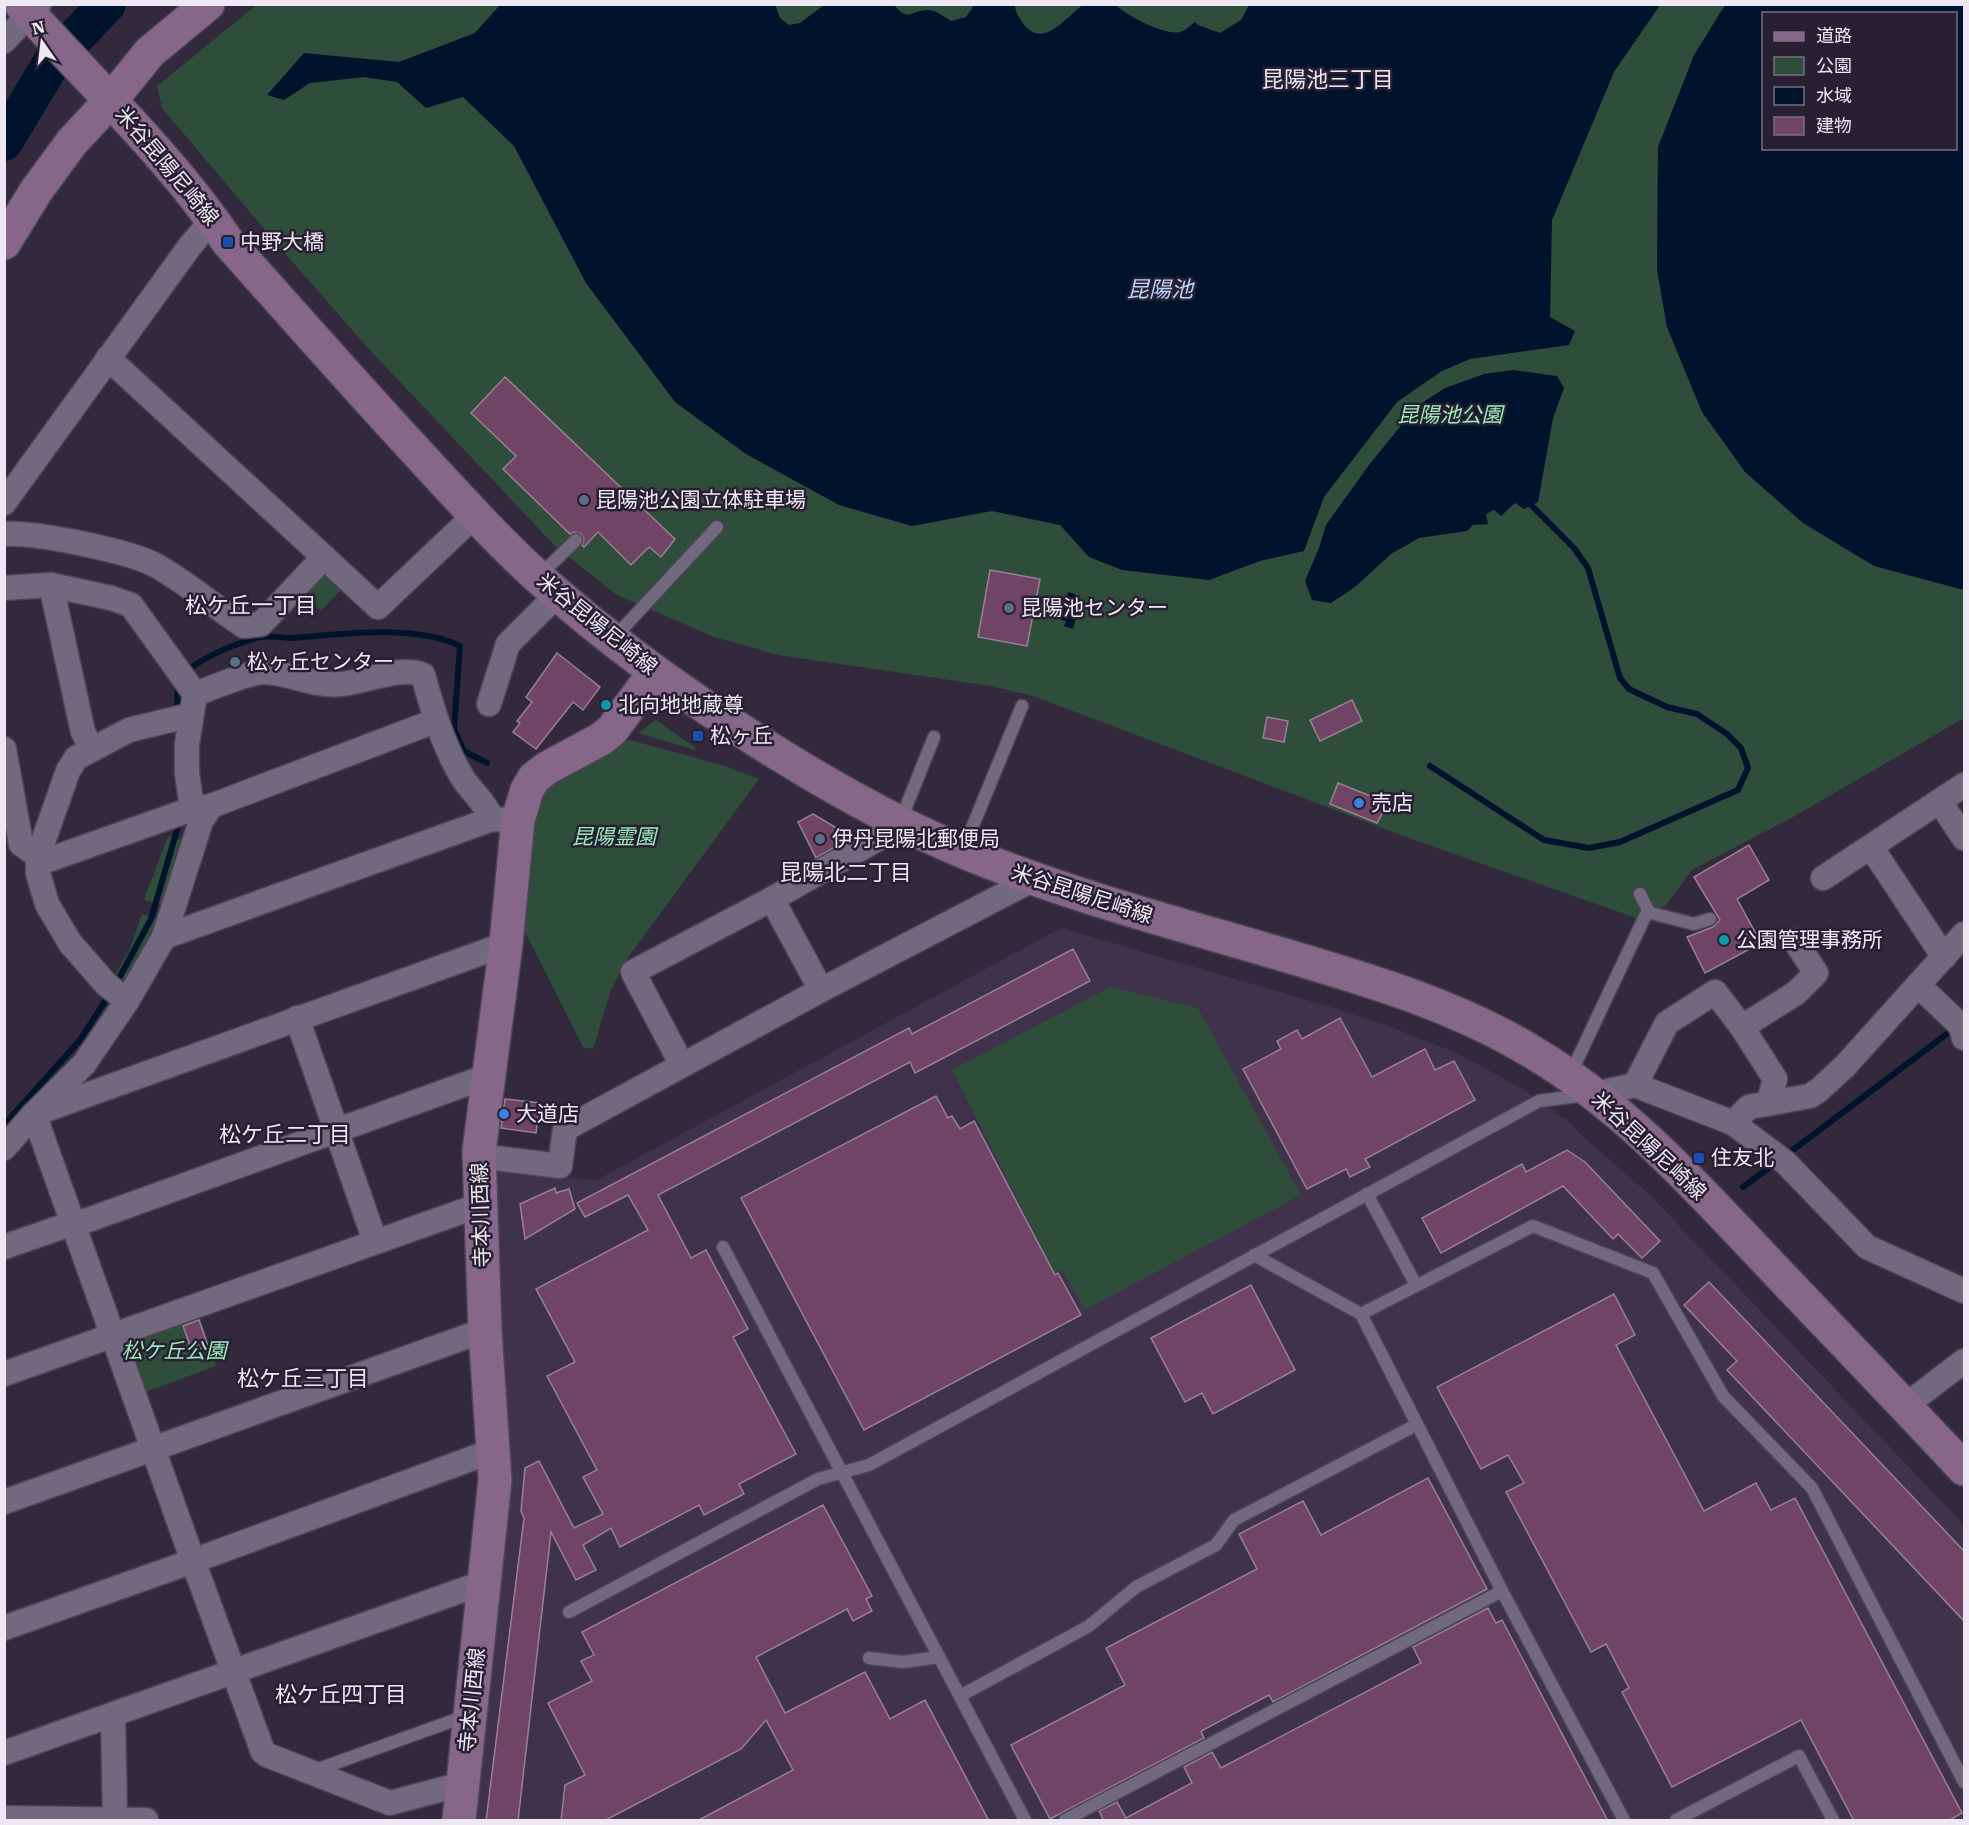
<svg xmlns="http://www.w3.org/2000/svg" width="1969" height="1825" viewBox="0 0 1969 1825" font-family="'Roboto Serif','Noto Sans JP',serif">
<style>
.built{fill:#3f324a}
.green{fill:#2e4d3a;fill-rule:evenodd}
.water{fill:#00132d;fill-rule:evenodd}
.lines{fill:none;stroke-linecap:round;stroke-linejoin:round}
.stream{stroke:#00132d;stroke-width:6}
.river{stroke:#00132d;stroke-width:38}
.building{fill:#704465;stroke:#988191;stroke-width:1.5}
.lane-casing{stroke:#4d4555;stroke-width:15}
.street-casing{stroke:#4d4555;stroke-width:27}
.secondary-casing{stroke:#4d4555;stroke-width:36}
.lane{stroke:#73697f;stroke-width:12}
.street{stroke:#73697f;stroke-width:24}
.secondary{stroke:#876789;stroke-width:33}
.transit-dot{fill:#1a4fb4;stroke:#291f32;stroke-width:2}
.service-dot{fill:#5c6f8a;stroke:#291f32;stroke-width:2}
.culture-dot{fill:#0f9aa8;stroke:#291f32;stroke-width:2}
.shop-dot{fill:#3f7fe0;stroke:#291f32;stroke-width:2}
.labels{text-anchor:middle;stroke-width:5;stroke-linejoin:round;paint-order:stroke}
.street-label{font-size:21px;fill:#ede8f4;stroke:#291f32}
.poi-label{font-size:21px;fill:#ede8f4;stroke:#291f32;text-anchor:start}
.park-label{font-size:21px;font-style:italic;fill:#99ebb9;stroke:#291f32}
.neighbourhood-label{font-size:22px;fill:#ede8f4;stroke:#291f32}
.water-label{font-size:22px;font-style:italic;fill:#b6d6fc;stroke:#291f32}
</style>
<rect width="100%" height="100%" fill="#33293c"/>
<!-- built -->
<path class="built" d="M 1061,928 L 1327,1006 L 1391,1027 L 1457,1053 L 1521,1088 L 1571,1123 L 1578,1132 L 1651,1196 L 1964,1525 L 1964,1820 L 470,1820 L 492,1172 L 597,1180 Z"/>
<!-- green -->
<g class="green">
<path d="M 258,4 L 1964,5 L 1964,718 L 1793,817 L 1692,870 L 1666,905 L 1639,919 L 1417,841 L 1033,696 L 991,686 L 778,655 L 714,637 L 617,595 L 556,547 L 368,348 L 276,243 L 162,108 L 157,86 ZM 1764,14 L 1956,14 L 1956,148 L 1764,148 Z"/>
<path d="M 319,568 L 344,587 L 321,611 L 299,589 Z"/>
<path d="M 656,720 L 696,748 L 695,750 L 638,733 Z"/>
<path d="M 630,740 L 725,766 L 759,779 L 627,959 L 611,990 L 593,1049 L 583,1047 L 520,922 L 537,796 L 555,774 Z"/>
<path d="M 168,836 L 185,840 L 164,905 L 144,900 Z"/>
<path d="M 142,914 L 158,919 L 149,939 L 122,985 L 113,978 L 130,949 Z"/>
<path d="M 1110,987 L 1198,1008 L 1301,1195 L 1085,1310 L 1062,1270 L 1055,1273 L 952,1070 Z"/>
<path d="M 198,1312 L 216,1366 L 143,1393 L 123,1338 Z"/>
</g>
<!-- water -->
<g class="water">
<path d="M 1084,4 L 1116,5 C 1125,15 1166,36 1180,32 C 1185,31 1191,25 1195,22 L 1198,25 L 1220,33 L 1241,20 L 1249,5 L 1660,5 L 1614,72 L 1552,220 L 1550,317 L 1575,331 L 1569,345 L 1470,359 L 1442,371 L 1397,402 L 1324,497 L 1304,551 L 1260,561 L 1209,580 L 1122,570 L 1089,557 L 1060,525 L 992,511 L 912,526 L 839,505 L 746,454 L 675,402 L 586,283 L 514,146 L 463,97 L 426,108 L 397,82 L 364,77 L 310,83 L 284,100 L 267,95 L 304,53 L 399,62 L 475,33 L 500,5 L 775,5 L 780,18 L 789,25 L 800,23 L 824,5 L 894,5 C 909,23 911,10 929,10 C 937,11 945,17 951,21 L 966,17 L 974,5 L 1015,5 C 1015,12 1020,20 1025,26 C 1045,48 1066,17 1084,4 Z"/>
<path d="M 1725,5 L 1964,5 L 1964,590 L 1874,566 L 1803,523 L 1745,472 L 1702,412 L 1685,371 L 1667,327 L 1657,270 L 1658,147 L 1694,55 ZM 1764,14 L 1956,14 L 1956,148 L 1764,148 Z"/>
<path d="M 1513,370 L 1557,376 L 1564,388 L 1553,418 L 1538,502 L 1524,509 L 1515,503 L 1501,516 L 1494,510 L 1486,514 L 1488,524 L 1473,525 L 1467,531 L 1419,538 L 1391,554 L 1355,587 L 1331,603 L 1312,600 L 1305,581 L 1319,548 L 1326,525 L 1369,465 L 1416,407 L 1445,388 L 1484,374 Z"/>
<path d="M 1068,592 L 1075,594 L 1073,601 L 1080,603 L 1073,629 L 1064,626 L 1066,621 L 1061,620 Z"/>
</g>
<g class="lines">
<!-- stream -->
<g class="stream">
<path d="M 185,672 C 206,656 234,644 260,637 C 270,635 281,638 292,638 C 341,634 415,624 460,646 L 454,729 L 464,751 L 487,763"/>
<path d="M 177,706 L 178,683"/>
<path d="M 1430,766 L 1544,840 L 1589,848 L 1620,842 L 1738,790 L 1748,768 L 1741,748 L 1727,734 L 1697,714 L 1667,707 L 1629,689 L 1620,678 L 1588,568 L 1574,548 L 1531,505"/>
<path d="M 117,982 L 151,919 L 179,823"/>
<path d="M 4,1125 L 80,1040 L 107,998"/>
<path d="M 1785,1156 L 1956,1027"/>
<path d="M 1743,1187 L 1777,1162"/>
</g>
<!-- river -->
<path class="river" d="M 4,142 L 52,62 L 107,4"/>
</g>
<!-- building -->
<g class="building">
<path d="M 505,377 L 675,539 L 661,557 L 649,547 L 631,565 L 598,532 L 584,547 L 582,545 L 584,539 L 581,534 L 575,532 L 570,534 L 503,469 L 516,456 L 471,413 Z"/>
<path d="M 990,570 L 1040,579 L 1027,646 L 978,637 Z"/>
<path d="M 557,653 L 600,687 L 583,710 L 573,702 L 536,749 L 513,732 L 520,723 L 517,721 L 532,702 L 526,697 Z"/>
<path d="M 1352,700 L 1362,721 L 1320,741 L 1310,720 Z"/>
<path d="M 1267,717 L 1288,721 L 1284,742 L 1263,738 Z"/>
<path d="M 1338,783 L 1388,803 L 1377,823 L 1330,804 Z"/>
<path d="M 813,814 L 845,833 L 847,840 L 816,858 L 798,822 Z"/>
<path d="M 1749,845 L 1769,880 L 1737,899 L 1761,943 L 1705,973 L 1687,937 L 1713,927 L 1720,920 L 1694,877 Z"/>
<path d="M 1073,949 L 1090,981 L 915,1073 L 910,1062 L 658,1195 L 691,1258 L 706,1250 L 748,1329 L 733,1337 L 796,1454 L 739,1484 L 744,1494 L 704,1515 L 699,1505 L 620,1547 L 611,1528 L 583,1545 L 596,1570 L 576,1580 L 551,1532 L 518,1821 L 486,1821 L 524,1518 L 521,1511 L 525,1468 L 539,1461 L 574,1528 L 603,1514 L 583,1477 L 597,1470 L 547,1376 L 575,1362 L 536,1289 L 648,1230 L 628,1195 L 585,1217 L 577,1203 L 909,1028 L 912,1034 Z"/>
<path d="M 1340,1018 L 1372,1077 L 1425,1049 L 1435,1070 L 1454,1061 L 1475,1100 L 1365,1159 L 1370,1167 L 1350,1177 L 1346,1169 L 1307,1189 L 1243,1069 L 1281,1049 L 1277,1041 L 1297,1030 L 1302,1039 Z"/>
<path d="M 936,1096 L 948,1118 L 952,1116 L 960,1129 L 974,1121 L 1055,1275 L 1058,1273 L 1081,1315 L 864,1430 L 741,1198 Z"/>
<path d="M 505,1099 L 540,1103 L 536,1133 L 501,1128 Z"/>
<path d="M 1567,1150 L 1585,1162 L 1660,1241 L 1642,1258 L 1618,1234 L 1613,1239 L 1563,1186 L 1441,1253 L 1422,1218 L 1522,1164 L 1526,1172 Z"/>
<path d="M 555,1188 L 556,1193 L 569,1189 L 575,1209 L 525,1239 L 520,1204 Z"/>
<path d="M 1709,1282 L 1965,1552 L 1965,1622 L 1727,1370 L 1737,1361 L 1684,1305 Z"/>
<path d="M 1251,1285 L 1295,1370 L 1213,1414 L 1202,1393 L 1185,1402 L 1151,1338 Z"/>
<path d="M 1614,1294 L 1635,1335 L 1616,1345 L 1704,1511 L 1756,1483 L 1771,1510 L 1795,1498 L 1962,1813 L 1948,1821 L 1854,1821 L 1801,1720 L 1672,1787 L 1622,1692 L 1629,1688 L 1606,1644 L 1591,1652 L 1506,1492 L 1524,1483 L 1508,1455 L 1481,1469 L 1437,1387 Z"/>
<path d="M 199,1320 L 208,1346 L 192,1351 L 183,1326 Z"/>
<path d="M 1428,1478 L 1487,1589 L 1273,1702 L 1269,1695 L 1201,1731 L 1204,1738 L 1050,1819 L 1011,1745 L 1125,1685 L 1106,1648 L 1257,1569 L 1239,1534 L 1303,1501 L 1321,1535 Z"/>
<path d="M 823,1505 L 872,1596 L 866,1599 L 872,1611 L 853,1621 L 847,1609 L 756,1657 L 785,1713 L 865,1672 L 890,1719 L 925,1700 L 989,1821 L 697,1821 L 793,1770 L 766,1720 L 741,1749 L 604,1821 L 561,1821 L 565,1785 L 585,1775 L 548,1703 L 592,1681 L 581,1661 L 594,1655 L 582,1632 Z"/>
<path d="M 1488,1608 L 1496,1623 L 1502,1620 L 1608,1821 L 1104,1821 L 1099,1811 L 1117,1802 L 1126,1818 L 1192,1783 L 1184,1767 L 1212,1752 L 1221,1768 L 1421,1663 L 1413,1647 Z"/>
</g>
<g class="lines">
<!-- lane casing -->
<g class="lane-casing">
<g id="lane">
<path d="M 539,576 L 576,540"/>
<path d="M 613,639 L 717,527"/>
<path d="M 900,822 L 934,737"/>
<path d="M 963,850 L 1022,706"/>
<path d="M 1647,912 L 1694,924 L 1710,919"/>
<path d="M 1570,1075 L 1648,910 L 1640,894"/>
<path d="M 1367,1194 L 1416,1285"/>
<path d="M 723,1247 L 1025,1820"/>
<path d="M 1254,1255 L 1361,1314 L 1502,1591 L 1624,1820"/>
<path d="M 1361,1314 L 1533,1226 L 1653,1273 L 1723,1396 L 1812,1488 L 1964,1782"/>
<path d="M 569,1612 L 818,1479 L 869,1465 L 1539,1101 L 1585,1095"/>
<path d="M 869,1658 L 903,1662 L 939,1657"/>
<path d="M 960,1696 L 1089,1626 L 1136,1587 L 1216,1545 L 1234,1520 L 1416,1425"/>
<path d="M 313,1771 L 466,1716"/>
<path d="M 1065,1820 L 1502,1591"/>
<path d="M 1676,1820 L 1799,1756 L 1833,1820"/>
</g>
</g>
<!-- street casing -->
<g class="street-casing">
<g id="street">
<path d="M 4,41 L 39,4"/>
<path d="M 108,358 L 378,607 L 475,515"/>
<path d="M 4,503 L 190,246 L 213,219"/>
<path d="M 4,534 C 36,532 130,551 157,566 C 187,583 215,607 244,626 L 261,624 L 324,557"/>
<path d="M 51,585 L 83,732 L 91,748"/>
<path d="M 4,588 L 51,585 L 111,598 L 131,605 L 195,694 L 187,744 L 187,773 L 192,809"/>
<path d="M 195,694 C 209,689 253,671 265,672 C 290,673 315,687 342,684 C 364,682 402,665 423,675 C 433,711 443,745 462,777 C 472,793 484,800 492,819"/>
<path d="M 489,704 L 508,644 L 558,594"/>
<path d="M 4,749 L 21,844 L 38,856 L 48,860 L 192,809 L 211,806 L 435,721"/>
<path d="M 1940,802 L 1964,838"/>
<path d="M 1871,847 L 1944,957"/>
<path d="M 1823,878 L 1964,785"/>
<path d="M 772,899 L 821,990"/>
<path d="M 164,937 L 492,819 L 507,820"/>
<path d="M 1918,985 L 1961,1026 L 1964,1038"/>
<path d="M 127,1001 L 106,984 L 70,943 L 47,904 L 38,873 L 38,856 L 68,771 L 76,758 L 129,730 L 191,715"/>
<path d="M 297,1018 L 375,1241"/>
<path d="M 1742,1027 L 1796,993 L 1816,973 L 1795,941"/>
<path d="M 682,1065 L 633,972 L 772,899 L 902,825"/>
<path d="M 1635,1085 L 1667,1023 L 1715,992 L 1742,1027 L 1775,1079 L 1769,1102"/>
<path d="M 1595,1094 L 1635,1085 L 1733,1123 L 1786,1163 L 1867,1247 L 1964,1291"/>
<path d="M 1733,1123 L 1749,1107 L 1810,1096 L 1819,1090 L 1845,1066 L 1964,934"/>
<path d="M 4,1148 L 34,1114 L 84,1064 L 127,1001 L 164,937 L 201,821 L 211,806"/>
<path d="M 479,1156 L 560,1166 L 565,1129 L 821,990 L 1034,879"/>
<path d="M 4,1247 L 73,1223 L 88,1220 L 488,1076"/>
<path d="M 4,1374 L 480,1205"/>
<path d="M 1905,1406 L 1964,1361"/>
<path d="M 4,1502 L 485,1330"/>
<path d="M 4,1628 L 193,1561 L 495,1450"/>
<path d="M 113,1715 L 115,1820"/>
<path d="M 4,1753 L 485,1582"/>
<path d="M 462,1784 L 390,1803 L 267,1755 L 263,1752 L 193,1561 L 34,1114 L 506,944"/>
<path d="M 4,1818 L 146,1820"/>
</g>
</g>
<!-- secondary casing -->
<g class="secondary-casing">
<g id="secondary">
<path d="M 21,4 C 91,83 169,155 228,242 C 293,315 358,389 425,461 C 462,501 499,542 539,578 C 615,646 698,705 785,758 C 845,795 905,828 969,854 C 1074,897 1183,925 1291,957 C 1375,982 1459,1007 1534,1053 C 1623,1106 1691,1181 1761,1255 C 1829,1327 1897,1397 1964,1469"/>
<path d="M 4,243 L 36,191 L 72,142 L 111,100 L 150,52 L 208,4"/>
<path d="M 459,1820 L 495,1480 L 485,1330 L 479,1151 L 506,944 L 518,820 L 527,790 L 534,778 L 547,768 L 601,739 L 612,730 L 655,672"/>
</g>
</g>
<!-- lane -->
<use href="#lane" class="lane"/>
<!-- street -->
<use href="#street" class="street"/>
<!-- secondary -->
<use href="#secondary" class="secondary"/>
</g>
<!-- markers -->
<g class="transit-dot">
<rect x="222" y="236" width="12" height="12" rx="3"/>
<rect x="692" y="730" width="12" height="12" rx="3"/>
<rect x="1693" y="1152" width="12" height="12" rx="3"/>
</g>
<g class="service-dot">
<circle cx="584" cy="500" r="6"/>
<circle cx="1009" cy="608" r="6"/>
<circle cx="235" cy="662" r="6"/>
<circle cx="820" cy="839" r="6"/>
</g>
<g class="culture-dot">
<circle cx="606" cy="705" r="6"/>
<circle cx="1724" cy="940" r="6"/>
</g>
<g class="shop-dot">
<circle cx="1359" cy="803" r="6"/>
<circle cx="504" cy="1114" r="6"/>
</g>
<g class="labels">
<!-- street labels -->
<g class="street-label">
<text transform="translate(167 166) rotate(50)" y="7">米谷昆陽尼崎線</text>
<text transform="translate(597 624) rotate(39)" y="7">米谷昆陽尼崎線</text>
<text transform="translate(1082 894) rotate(18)" y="7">米谷昆陽尼崎線</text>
<text transform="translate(1649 1146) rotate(43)" y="7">米谷昆陽尼崎線</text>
<text transform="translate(481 1215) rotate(-92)" y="7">寺本川西線</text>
<text transform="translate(472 1700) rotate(-84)" y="7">寺本川西線</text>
</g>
<!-- poi labels -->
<g class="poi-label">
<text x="240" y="249">中野大橋</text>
<text x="596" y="507">昆陽池公園立体駐車場</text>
<text x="1021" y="615">昆陽池センター</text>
<text x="247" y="669">松ヶ丘センター</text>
<text x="618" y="712">北向地地蔵尊</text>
<text x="710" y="743">松ヶ丘</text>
<text x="1371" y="810">売店</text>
<text x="832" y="846">伊丹昆陽北郵便局</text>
<text x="1736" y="947">公園管理事務所</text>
<text x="516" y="1121">大道店</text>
<text x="1711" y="1165">住友北</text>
</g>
<!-- park labels -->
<g class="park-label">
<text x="1450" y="422">昆陽池公園</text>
<text x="614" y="844">昆陽霊園</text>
<text x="174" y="1358">松ケ丘公園</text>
</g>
<!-- neighbourhood labels -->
<g class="neighbourhood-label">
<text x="1328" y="87">昆陽池三丁目</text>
<text x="251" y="613">松ケ丘一丁目</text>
<text x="846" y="880">昆陽北二丁目</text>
<text x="285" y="1142">松ケ丘二丁目</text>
<text x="303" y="1386">松ケ丘三丁目</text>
<text x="341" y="1702">松ケ丘四丁目</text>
</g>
<!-- water labels -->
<g class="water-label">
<text x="1160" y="297">昆陽池</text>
</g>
</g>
<!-- border -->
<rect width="1969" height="1825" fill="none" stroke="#ede8f4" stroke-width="12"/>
<!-- legend -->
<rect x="1762" y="12" width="195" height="138" fill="#291f32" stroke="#776f80" stroke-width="1.5"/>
<rect x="1774" y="32" width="30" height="9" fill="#876789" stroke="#776f80" stroke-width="1.5"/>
<text x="1816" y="42" font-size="18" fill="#ede8f4">道路</text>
<rect x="1774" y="57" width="30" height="18" fill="#2e4d3a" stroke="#776f80" stroke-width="1.5"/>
<text x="1816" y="72" font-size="18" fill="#ede8f4">公園</text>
<rect x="1774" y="87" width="30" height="18" fill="#00132d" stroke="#776f80" stroke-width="1.5"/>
<text x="1816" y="102" font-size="18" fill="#ede8f4">水域</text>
<rect x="1774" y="117" width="30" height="18" fill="#704465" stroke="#776f80" stroke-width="1.5"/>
<text x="1816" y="132" font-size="18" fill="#ede8f4">建物</text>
<!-- north arrow -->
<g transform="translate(42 42) rotate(346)" stroke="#291f32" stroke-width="4.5" paint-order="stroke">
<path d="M0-4.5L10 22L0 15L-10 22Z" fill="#ede8f4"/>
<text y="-9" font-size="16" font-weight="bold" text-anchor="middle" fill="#ede8f4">N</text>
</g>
</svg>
